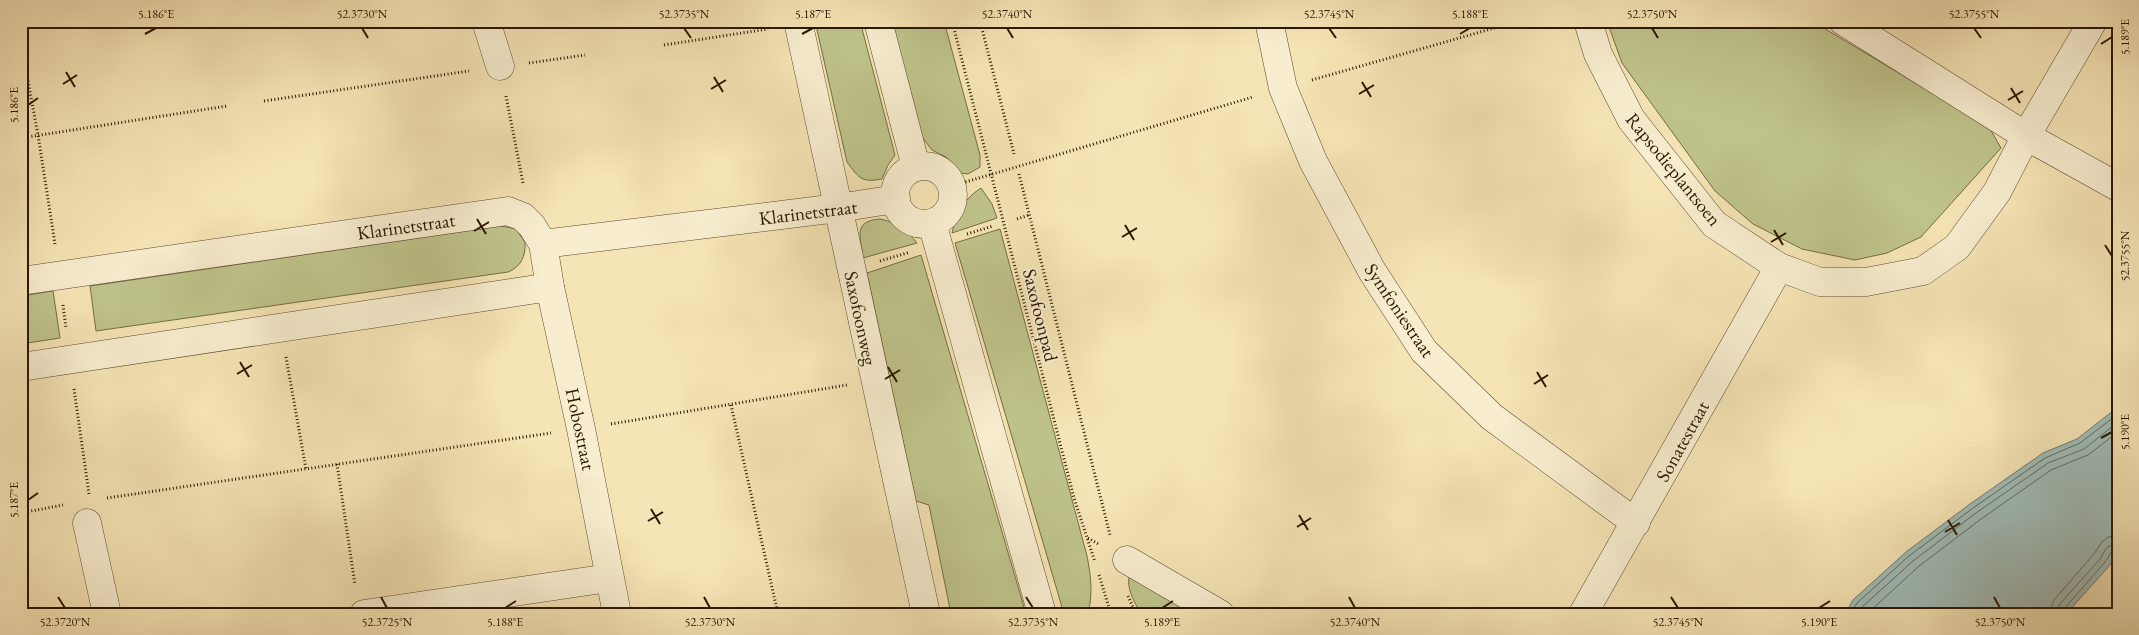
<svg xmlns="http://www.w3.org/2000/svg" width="2139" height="635" viewBox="0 0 2139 635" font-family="'EB Garamond',serif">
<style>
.green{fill:#bfc38b;stroke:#746d46}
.water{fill:#a0bcb8;stroke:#717a6f}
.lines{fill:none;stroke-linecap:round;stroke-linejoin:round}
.shore{stroke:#656a5d;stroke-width:1}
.minor-casing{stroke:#5d4a2f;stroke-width:29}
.tertiary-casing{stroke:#5d4a2f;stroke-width:29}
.path{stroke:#2a1702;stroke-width:3;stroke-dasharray:1 2.5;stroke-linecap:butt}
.minor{stroke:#f8edcf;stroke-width:28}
.tertiary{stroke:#f8edcf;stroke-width:28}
.ticks{fill:none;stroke:#2a1702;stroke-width:2}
.labels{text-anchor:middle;stroke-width:4;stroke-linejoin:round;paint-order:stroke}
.street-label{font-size:19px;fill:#2a1702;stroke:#f8edcf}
.neatline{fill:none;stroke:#2a1702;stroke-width:2}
.ticks-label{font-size:12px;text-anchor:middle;fill:#2a1702}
</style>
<rect width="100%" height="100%" fill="#f5e4b5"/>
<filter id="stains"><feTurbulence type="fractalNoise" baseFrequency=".004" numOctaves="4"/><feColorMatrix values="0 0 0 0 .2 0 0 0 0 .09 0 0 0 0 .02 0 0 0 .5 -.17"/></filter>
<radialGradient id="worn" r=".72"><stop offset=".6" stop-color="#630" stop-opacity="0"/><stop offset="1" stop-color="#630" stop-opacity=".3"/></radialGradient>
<!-- green -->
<g class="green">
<path d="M 815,21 L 860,21 L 895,155 L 888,165 L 882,179 C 861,183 859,178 847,162 Z"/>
<path d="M 892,21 L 944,21 L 980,155 L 980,167 L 968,174 L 960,173 L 946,157 L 932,150 L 922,137 Z"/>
<path d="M 1611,21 L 1812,21 L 1989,127 L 2001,148 L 1921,237 L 1887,253 L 1855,260 L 1802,249 L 1753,224 L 1715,191 L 1622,63 L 1609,27 Z"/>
<path d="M 981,188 L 992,204 L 997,218 L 952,233 C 956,213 964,199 981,188 Z"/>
<path d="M 880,219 C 896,222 907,230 917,243 L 863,258 C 861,238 852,221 880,219 Z"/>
<path d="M 501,226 L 516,229 L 525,242 C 526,256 521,267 508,272 L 96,331 L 90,286 Z"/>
<path d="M 1000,229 L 1087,556 C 1091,576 1093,593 1088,614 L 1064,614 L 955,243 Z"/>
<path d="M 921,255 L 1026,614 L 951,614 L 929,505 L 916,501 L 867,273 Z"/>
<path d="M 53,291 L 60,338 L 21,344 L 21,296 Z"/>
<path d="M 1130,574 L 1201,614 L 1141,614 C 1135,603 1125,587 1130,574 Z"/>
</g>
<!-- water -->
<path class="water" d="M 2118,407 L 2118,551 L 2110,565 L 2066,614 L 1845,614 L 1853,600 L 1906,552 L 1970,504 L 2043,453 L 2077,439 Z"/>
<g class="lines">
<!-- shore -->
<g class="shore">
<path d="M 1851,614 L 1857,603 L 1909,556 L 1973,508 L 2045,458 L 2080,443 L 2118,414"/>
<path d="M 1858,614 L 1862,607 L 1913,561 L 1976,513 L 2048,463 L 2084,449 L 2118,422"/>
<path d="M 1867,614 L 1918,567 L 1981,519 L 2051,470 L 2088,455 L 2118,432"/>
<path d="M 2049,614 L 2054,600 L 2094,554 L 2102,542 L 2108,537 L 2118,536"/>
<path d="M 2057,614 L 2059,605 L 2100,559 L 2107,547 L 2118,543"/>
<path d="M 2063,614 L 2064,609 L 2105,562 L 2112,551 L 2118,549"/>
</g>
<!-- minor casing -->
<g class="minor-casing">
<g id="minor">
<path d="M 486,21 L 500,66"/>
<path d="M 798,21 L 926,614"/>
<path d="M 1269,21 L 1283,88 L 1313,161 L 1372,271 L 1424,351 L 1492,417 L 1636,523"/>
<path d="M 1588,21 L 1598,54 L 1631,119 L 1714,224 L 1779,267 L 1820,282 L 1866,282 L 1923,271 L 1957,247 L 1997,192 L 2026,136 L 2093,21"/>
<path d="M 1843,21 L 2026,136 L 2118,187"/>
<path d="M 543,244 L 838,208 L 896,199"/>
<path d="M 21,281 L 508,211 L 523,217 L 532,226 L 543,244 L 550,287 L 581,429 L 617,614"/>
<path d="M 21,367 L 550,287"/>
<path d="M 87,523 L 107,614"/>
<path d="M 1127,560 L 1220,614"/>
<path d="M 364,614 L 609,578"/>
<path d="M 1583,614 L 1779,267"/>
</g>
</g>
<!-- tertiary casing -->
<g class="tertiary-casing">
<g id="tertiary">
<path d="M 878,21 L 916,167"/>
<circle cx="924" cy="195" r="29"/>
<path d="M 932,223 L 1042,614"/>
</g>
</g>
<!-- path -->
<g class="path">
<path d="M 952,21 L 1074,498 L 1095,562"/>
<path d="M 980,21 L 1014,154"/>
<path d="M 21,43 L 38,135 L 55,244"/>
<path d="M 664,45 L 768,29"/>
<path d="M 529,63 L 585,55"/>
<path d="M 1312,80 L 1519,21"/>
<path d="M 506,96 L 523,183"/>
<path d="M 264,101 L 469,71"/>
<path d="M 21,138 L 227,106"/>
<path d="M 1019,174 L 1110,535"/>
<path d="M 952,186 L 1253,97"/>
<path d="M 1017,219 L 1029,215"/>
<path d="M 967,234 L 993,226"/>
<path d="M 880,261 L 910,252"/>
<path d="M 63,305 L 66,328"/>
<path d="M 286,357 L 306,469"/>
<path d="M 74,389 L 89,494"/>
<path d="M 731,405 L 778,614"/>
<path d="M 611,424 L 847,385"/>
<path d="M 337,464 L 355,585"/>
<path d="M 107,498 L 551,433"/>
<path d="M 21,513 L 63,505"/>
<path d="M 1088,538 L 1100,545"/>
<path d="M 1099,575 L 1111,614"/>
<path d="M 1128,596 L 1136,614"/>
</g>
<!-- minor -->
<use href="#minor" class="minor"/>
<!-- tertiary -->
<use href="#tertiary" class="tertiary"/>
</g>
<!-- ticks -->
<path class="ticks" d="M 362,28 L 368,38M 684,28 L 691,38M 1007,28 L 1013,38M 1329,28 L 1336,38M 1652,28 L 1658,38M 1974,28 L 1981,38M 145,34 L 156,28M 802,34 L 813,28M 1460,34 L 1470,28M 2101,44 L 2112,37M 66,72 L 75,87M 714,77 L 723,92M 1362,82 L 1371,97M 63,84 L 77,75M 2011,88 L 2020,103M 711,89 L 726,80M 1359,94 L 1374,85M 2008,100 L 2023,91M 28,105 L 38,98M 477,219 L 486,234M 1125,225 L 1134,240M 1774,230 L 1783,245M 474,231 L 489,222M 1122,237 L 1137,228M 1771,242 L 1786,233M 2105,245 L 2112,256M 240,362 L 249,377M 888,367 L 897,382M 1537,372 L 1546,387M 237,374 L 252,365M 885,379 L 900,370M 1534,384 L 1548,375M 2101,438 L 2112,432M 28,500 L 38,493M 651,509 L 660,524M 1299,515 L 1308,530M 1948,520 L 1957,535M 648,521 L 663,512M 1297,527 L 1311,518M 1945,532 L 1960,523M 58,597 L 65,608M 381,597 L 387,608M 704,597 L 710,608M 1026,597 L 1033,608M 1349,597 L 1355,608M 1671,597 L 1678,608M 1994,597 L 2000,608M 505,608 L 516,601M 1162,608 L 1173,601M 1819,608 L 1830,601"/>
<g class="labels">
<!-- street labels -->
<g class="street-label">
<text transform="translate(1674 169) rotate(51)" y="7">Rapsodieplantsoen</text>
<text transform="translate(808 212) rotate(-7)" y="7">Klarinetstraat</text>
<text transform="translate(406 226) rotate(-8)" y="7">Klarinetstraat</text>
<text transform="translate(1400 310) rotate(56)" y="7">Symfoniestraat</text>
<text transform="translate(1041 315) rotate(76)" y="7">Saxofoonpad</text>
<text transform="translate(861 318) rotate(78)" y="7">Saxofoonweg</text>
<text transform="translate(581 429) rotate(78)" y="7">Hobostraat</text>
<text transform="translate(1682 441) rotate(-61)" y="7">Sonatestraat</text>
</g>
</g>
<!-- margin -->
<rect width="2139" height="635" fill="none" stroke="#f5e4b5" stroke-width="55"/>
<rect x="28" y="28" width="2084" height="580" class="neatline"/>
<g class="ticks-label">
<text x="156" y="18">5.186°E</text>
<text x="362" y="18">52.3730°N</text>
<text x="684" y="18">52.3735°N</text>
<text x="813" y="18">5.187°E</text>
<text x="1007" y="18">52.3740°N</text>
<text x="1329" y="18">52.3745°N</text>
<text x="1470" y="18">5.188°E</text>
<text x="1652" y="18">52.3750°N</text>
<text x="1974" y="18">52.3755°N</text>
<text transform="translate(2125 37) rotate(-90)" y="4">5.189°E</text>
<text transform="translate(14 105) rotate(-90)" y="4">5.186°E</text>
<text transform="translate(2125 256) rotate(-90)" y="4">52.3755°N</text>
<text transform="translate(2125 432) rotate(-90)" y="4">5.190°E</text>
<text transform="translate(14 500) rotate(-90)" y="4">5.187°E</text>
<text x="65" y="626">52.3720°N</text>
<text x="387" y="626">52.3725°N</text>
<text x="505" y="626">5.188°E</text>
<text x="710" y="626">52.3730°N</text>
<text x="1033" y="626">52.3735°N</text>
<text x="1162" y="626">5.189°E</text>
<text x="1355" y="626">52.3740°N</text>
<text x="1678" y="626">52.3745°N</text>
<text x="1819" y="626">5.190°E</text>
<text x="2000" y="626">52.3750°N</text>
</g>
<rect width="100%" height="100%" filter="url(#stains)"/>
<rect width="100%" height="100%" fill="url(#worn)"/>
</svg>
